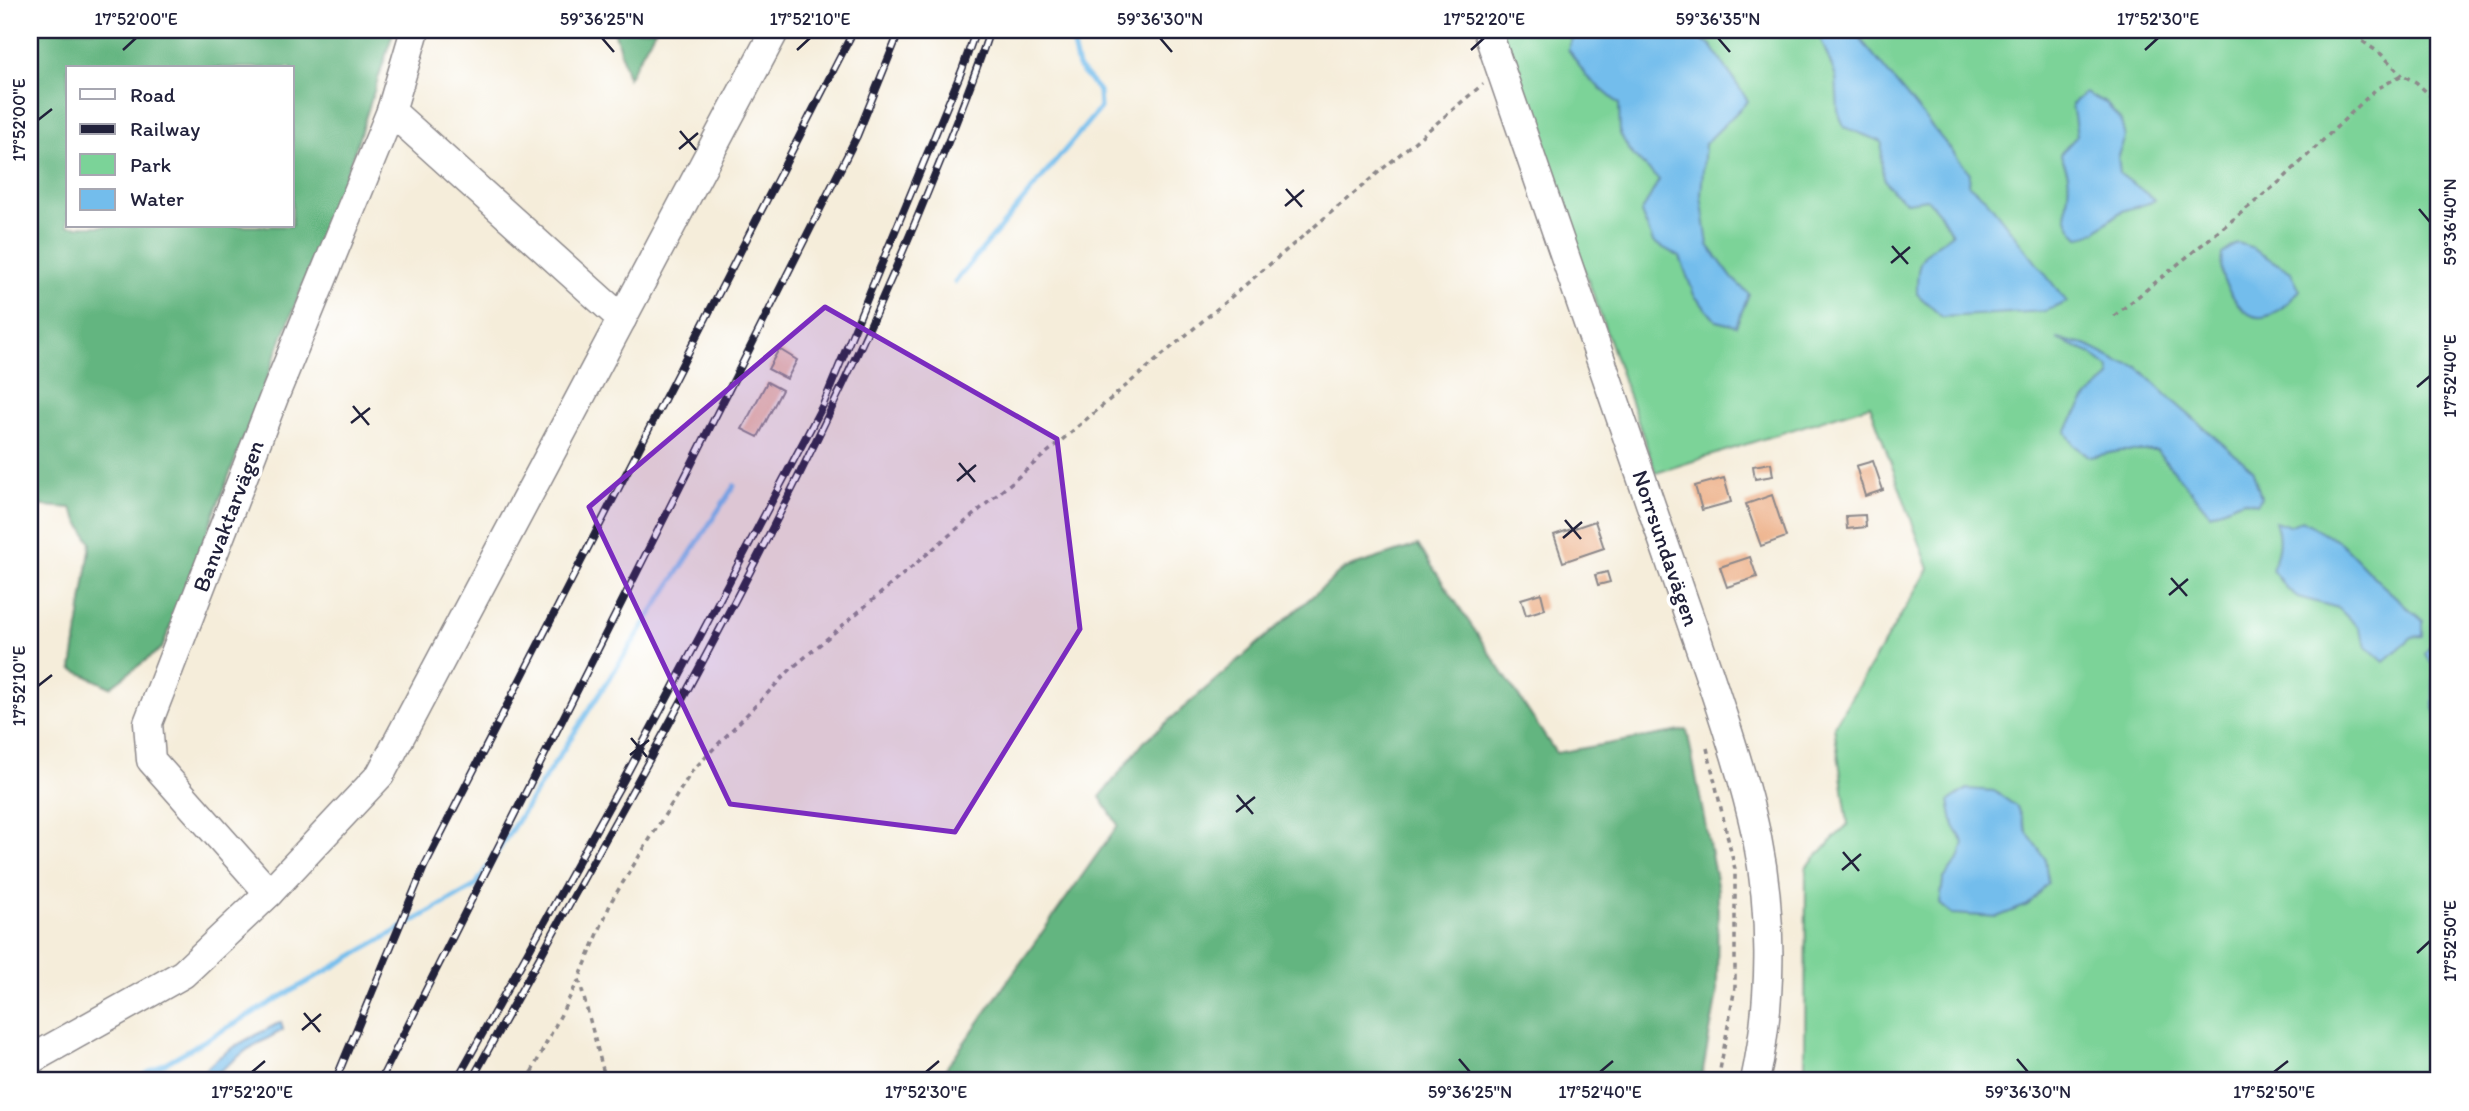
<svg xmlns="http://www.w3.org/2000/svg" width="2469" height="1111" viewBox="0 0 2469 1111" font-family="Itim,sans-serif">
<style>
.green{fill:#7bd398;stroke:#4e7a6a;stroke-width:2}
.forest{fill:#64b580;stroke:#436c5e;stroke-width:2;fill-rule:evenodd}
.water{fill:#73bdec;stroke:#4a7094;stroke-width:2}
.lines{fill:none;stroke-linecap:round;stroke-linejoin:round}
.stream{stroke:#73bdec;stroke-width:5}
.building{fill:#edb088}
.minor-casing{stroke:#8c888a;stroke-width:31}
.path{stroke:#8c888a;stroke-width:3.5;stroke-dasharray:5 5;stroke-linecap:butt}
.minor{stroke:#fff;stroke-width:28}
.rail-casing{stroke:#22223b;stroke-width:8}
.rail{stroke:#fff;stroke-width:5;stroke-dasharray:16;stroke-linecap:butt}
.marked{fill:#7b2cbf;fill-opacity:0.2;stroke:#7b2cbf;stroke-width:5;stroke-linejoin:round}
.ticks{fill:none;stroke:#22223b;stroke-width:2.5}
.labels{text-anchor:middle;stroke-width:7;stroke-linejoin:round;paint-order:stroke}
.street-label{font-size:23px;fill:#22223b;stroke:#fff}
.neatline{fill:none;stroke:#22223b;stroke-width:2.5}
.ticks-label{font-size:18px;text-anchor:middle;fill:#22223b}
</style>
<rect width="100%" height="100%" fill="#fff"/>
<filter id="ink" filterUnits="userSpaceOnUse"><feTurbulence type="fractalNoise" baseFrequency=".0143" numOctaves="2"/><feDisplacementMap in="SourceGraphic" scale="14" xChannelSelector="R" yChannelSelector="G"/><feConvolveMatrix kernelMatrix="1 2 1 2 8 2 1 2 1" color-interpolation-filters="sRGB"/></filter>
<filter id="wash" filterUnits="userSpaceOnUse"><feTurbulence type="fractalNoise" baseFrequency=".00686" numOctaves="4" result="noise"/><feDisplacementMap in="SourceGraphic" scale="28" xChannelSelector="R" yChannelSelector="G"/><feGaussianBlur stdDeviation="1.57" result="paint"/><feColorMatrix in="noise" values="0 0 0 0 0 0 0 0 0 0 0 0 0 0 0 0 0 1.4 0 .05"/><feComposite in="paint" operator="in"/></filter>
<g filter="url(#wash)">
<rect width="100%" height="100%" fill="#f5edda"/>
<!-- green -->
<path class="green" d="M 1500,30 L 2439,30 L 2439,1081 L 1800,1081 L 1805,1065 L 1806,867 L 1848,824 L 1834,726 L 1929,569 L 1870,405 L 1656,473 Z"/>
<!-- forest -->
<g class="forest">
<path d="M 30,30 L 394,30 L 353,156 L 162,648 L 110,687 L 72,669 L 91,543 L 71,508 L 30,505 ZM 68,68 L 292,68 L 292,226 L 68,226 Z"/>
<path d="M 614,30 L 655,30 L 628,78 Z"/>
<path d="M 1418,545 L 1556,753 L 1687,730 L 1718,890 L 1717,994 L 1701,1081 L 937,1081 L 1118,825 L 1100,797 L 1144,742 L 1344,569 Z"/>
</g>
<!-- water -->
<g class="water">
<path d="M 1575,30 L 1685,30 L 1711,45 L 1748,101 L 1705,144 L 1701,195 L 1708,245 L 1733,279 L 1749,294 L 1736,326 L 1716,321 L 1694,295 L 1680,257 L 1653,242 L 1641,213 L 1659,180 L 1631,153 L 1620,134 L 1619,104 L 1587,77 L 1568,49 Z"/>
<path d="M 1817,30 L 1853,30 L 1970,173 L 1969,185 L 1986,199 L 2067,302 L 2046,311 L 1942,317 L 1917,294 C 1916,255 1922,255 1952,234 L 1940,214 L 1927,199 L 1907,202 C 1879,184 1881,172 1882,142 L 1844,127 L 1838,111 L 1836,77 Z"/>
<path d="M 2085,93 L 2106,103 L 2121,121 L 2125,138 L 2118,155 L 2120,174 L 2155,200 C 2143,207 2133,206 2123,211 C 2104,220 2101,235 2079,237 C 2056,215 2072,200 2068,175 C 2067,168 2063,161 2060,154 L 2077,136 L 2072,104 Z"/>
<path d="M 2238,243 L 2250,247 L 2291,272 L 2300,290 C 2277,316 2254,333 2232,295 C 2221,278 2220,275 2222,254 Z"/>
<path d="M 2057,339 L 2086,345 L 2119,362 L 2138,367 L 2174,402 L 2252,469 L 2261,497 L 2257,504 L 2243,500 L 2210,514 L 2157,451 L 2120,451 L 2090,457 L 2074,445 L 2066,432 C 2080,404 2087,396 2110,377 L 2109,368 L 2090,353 Z"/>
<path d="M 2302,520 L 2341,543 L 2379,582 L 2423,621 L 2423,636 L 2412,637 L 2384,662 L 2367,647 L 2358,627 L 2338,608 L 2298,597 L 2286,588 L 2272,570 C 2278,552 2282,540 2275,521 L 2290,526 Z"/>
<path d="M 2438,635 L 2439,636 L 2439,719 L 2433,706 L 2434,667 L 2425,654 Z"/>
<path d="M 1967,789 L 1994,791 L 2017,807 L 2028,834 L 2045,858 L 2048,883 L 2028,905 L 1997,917 L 1952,914 L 1940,904 L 1943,880 L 1960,857 L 1964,843 L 1954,826 L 1949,801 Z"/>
<path d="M 281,1022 L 283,1030 L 248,1049 L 207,1081 L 196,1081 C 216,1052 250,1038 281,1022 Z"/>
</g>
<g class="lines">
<!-- stream -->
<g class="stream">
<path d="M 955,282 L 1100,108 L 1099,91 L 1078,67 L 1071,38 L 1081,30"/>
<path d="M 134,1081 L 475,886 L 734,486"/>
</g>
</g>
<g id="blocks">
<!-- building -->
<g class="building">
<path d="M 779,349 L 797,360 L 787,379 L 768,369 Z"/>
<path d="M 767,382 L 782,390 L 758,437 L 742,429 Z"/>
<path d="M 1873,461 L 1883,490 L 1865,496 L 1856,466 Z"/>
<path d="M 1771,463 L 1773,476 L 1755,479 L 1753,466 Z"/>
<path d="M 1724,478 L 1731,502 L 1702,510 L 1695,486 Z"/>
<path d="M 1772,495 L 1786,537 L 1761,546 L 1746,504 Z"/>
<path d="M 1865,515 L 1866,527 L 1847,529 L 1846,516 Z"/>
<path d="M 1595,521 L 1604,548 L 1563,562 L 1554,535 Z"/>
<path d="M 1750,557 L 1757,577 L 1727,587 L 1720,567 Z"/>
<path d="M 1607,572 L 1610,582 L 1598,585 L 1595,575 Z"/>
<path d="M 1541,593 L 1545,609 L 1526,615 L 1521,599 Z"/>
</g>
</g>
</g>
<g filter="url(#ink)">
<use href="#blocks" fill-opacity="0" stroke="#8c888a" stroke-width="2"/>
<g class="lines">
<!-- minor casing -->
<g class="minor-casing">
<g id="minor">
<path d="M 1487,30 L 1709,674 C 1727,728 1745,782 1757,838 C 1773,916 1772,1003 1755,1081"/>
<path d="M 391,111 L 622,319"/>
<path d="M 269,893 L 151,760 L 148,723 L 274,397 L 391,111 L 415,30"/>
<path d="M 30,1060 L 183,974 L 269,893 L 380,775 L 775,30"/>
</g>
</g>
<!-- path -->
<g class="path">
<path d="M 2346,30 L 2381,54 L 2402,75"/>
<path d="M 2114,316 L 2283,179 L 2375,90 L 2402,75 L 2416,82 L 2439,104"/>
<path d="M 1707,748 L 1735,869 L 1735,987 L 1718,1081"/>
<path d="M 527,1081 L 578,981"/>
<path d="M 606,1081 L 579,979 L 612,900 L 692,771 L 791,669 L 1483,84"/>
</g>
<!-- minor -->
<use href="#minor" class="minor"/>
<!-- rail casing -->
<g class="rail-casing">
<g id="rail">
<path d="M 338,1074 L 424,867 L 854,30"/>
<path d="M 380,1081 L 857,136 L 900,30"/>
<path d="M 456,1081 L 623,781 L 823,405 L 962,70 L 976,30"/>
<path d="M 471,1081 C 633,787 805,496 931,184 C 952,133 973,82 990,30"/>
</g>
</g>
<!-- rail -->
<use href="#rail" class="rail"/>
</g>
</g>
<!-- marked area -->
<path class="marked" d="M 825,307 L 1057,439 L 1080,629 L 955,832 L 730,804 L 589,507 Z"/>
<!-- ticks -->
<path class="ticks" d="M 602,38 L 614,52M 1160,38 L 1172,52M 1718,38 L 1730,52M 123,50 L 136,38M 797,50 L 810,38M 1471,50 L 1484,38M 2145,50 L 2158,38M 38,120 L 52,109M 680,131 L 696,150M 679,149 L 698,133M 1286,189 L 1302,207M 1285,206 L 1304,190M 2419,209 L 2430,222M 1892,246 L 1908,264M 1891,263 L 1910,247M 2417,387 L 2430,376M 353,406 L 369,425M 351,423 L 370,408M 959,463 L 975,482M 957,481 L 976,465M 1565,520 L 1581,539M 1563,538 L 1582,522M 2171,578 L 2187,596M 2169,595 L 2188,579M 38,686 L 52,675M 631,738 L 647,757M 630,755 L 649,740M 1237,795 L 1253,814M 1236,812 L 1255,797M 1843,852 L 1859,871M 1842,870 L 1861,854M 2417,953 L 2430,941M 304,1013 L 320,1032M 302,1030 L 321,1014M 1459,1059 L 1470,1072M 2017,1059 L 2028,1072M 252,1072 L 265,1061M 926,1072 L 939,1061M 1600,1072 L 1613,1061M 2274,1072 L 2288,1061"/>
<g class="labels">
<!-- street labels -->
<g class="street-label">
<text transform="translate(228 516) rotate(-69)" y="8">Banvaktarvägen</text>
<text transform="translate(1666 548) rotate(71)" y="8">Norrsundavägen</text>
</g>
</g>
<!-- margin -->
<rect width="2469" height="1111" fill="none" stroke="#fff" stroke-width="77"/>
<!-- legend -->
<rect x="66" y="66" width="228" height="161" fill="#ffffff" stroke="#a7a7b1" stroke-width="2"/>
<rect x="80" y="89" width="35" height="10" fill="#ffffff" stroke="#a7a7b1" stroke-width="2"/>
<text x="130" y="102" font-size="21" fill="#22223b">Road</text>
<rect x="80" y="124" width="35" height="10" fill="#22223b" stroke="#a7a7b1" stroke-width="2"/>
<text x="130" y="136" font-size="21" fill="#22223b">Railway</text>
<rect x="80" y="154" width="35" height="21" fill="#7bd398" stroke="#a7a7b1" stroke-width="2"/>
<text x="130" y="172" font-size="21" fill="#22223b">Park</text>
<rect x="80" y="189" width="35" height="21" fill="#73bdec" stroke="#a7a7b1" stroke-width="2"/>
<text x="130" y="206" font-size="21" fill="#22223b">Water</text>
<rect x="38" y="38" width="2392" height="1034" class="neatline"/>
<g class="ticks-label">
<text x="136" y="25">17°52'00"E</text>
<text x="602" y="25">59°36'25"N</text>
<text x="810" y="25">17°52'10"E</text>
<text x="1160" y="25">59°36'30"N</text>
<text x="1484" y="25">17°52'20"E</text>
<text x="1718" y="25">59°36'35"N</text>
<text x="2158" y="25">17°52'30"E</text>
<text transform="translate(19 120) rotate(-90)" y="6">17°52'00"E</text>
<text transform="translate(2450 222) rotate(-90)" y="6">59°36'40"N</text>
<text transform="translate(2450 376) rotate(-90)" y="6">17°52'40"E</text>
<text transform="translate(19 686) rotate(-90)" y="6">17°52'10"E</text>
<text transform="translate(2450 941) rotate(-90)" y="6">17°52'50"E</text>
<text x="252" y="1098">17°52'20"E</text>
<text x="926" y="1098">17°52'30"E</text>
<text x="1470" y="1098">59°36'25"N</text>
<text x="1600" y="1098">17°52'40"E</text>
<text x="2028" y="1098">59°36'30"N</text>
<text x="2274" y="1098">17°52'50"E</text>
</g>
</svg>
